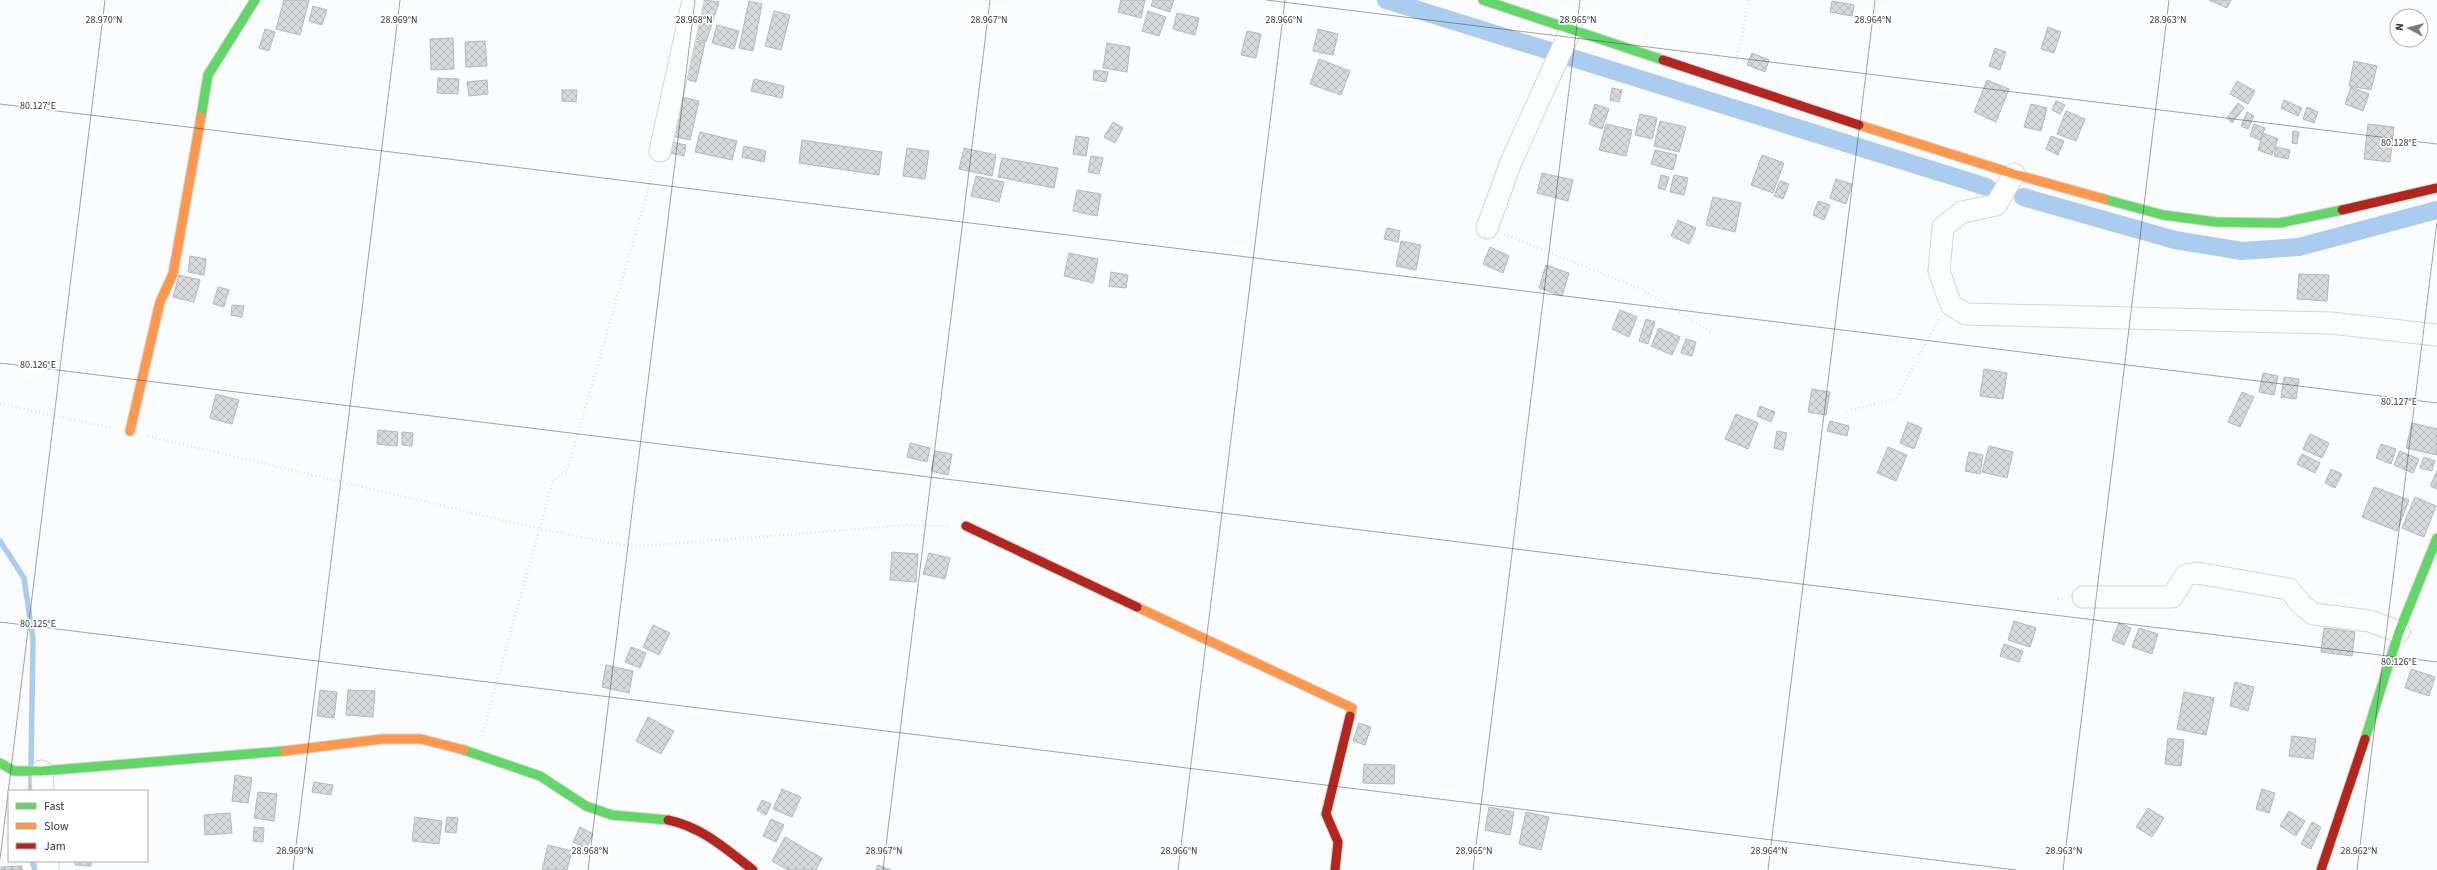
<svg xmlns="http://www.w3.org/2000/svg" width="2437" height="870" viewBox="0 0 2437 870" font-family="'Source Sans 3',sans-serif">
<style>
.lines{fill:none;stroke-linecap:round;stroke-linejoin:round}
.stream{stroke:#aacdef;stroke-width:5.5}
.canal{stroke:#aacdef;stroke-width:18}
.building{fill:url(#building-cross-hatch);stroke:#b5b7b9}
.street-casing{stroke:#d3d5d7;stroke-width:23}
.fast-casing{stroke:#d3d5d7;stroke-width:11}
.slow-casing{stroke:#d3d5d7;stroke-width:11}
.jam-casing{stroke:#d3d5d7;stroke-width:11}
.path{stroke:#e2e2e2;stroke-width:2.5;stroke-dasharray:1 3;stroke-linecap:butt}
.street{stroke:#feffff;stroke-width:21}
.fast{stroke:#63d668;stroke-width:9}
.slow{stroke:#ff974d;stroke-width:9}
.jam{stroke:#b3261e;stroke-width:9}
.ticks{fill:none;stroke:#313438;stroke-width:1;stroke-opacity:0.45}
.ticks-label{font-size:10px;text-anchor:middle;fill:#313438;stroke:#fff;stroke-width:3.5;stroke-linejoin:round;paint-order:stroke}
</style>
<defs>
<pattern id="building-cross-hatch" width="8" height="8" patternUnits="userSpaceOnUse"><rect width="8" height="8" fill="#d7d9db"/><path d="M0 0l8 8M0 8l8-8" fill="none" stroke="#b9bbbd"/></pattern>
</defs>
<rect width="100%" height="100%" fill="#fbfcfd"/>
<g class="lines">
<!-- stream -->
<g class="stream">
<path d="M 0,541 L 24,578 L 33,639 L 31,767"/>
<path d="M 31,791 L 31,776"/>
<path d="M 32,861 L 35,870"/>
</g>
<!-- canal -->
<g class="canal">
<path d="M 1386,0 L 1987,187"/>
<path d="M 2023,197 L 2175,240 L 2242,251 L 2299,247 L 2437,210"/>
</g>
</g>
<!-- building -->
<g class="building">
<path d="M 284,0 L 309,0 L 300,35 L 276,29 Z"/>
<path d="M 704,0 L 719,2 L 706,42 L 692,38 Z"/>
<path d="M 1121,0 L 1145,0 L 1141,18 L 1118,12 Z"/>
<path d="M 1153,0 L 1174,0 L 1170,12 L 1151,6 Z"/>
<path d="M 2209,0 L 2231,0 L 2227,8 Z"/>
<path d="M 749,1 L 762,4 L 753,51 L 739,48 Z"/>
<path d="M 1832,1 L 1854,5 L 1852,16 L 1830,12 Z"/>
<path d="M 313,6 L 327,10 L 322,25 L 309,21 Z"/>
<path d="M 774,11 L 790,15 L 781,50 L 765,46 Z"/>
<path d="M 1148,11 L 1166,17 L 1159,36 L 1142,31 Z"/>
<path d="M 1177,13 L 1199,18 L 1195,35 L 1173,29 Z"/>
<path d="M 717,25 L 739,31 L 734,49 L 712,43 Z"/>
<path d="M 2048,27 L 2061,32 L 2054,53 L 2041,49 Z"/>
<path d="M 265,29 L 275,32 L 269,51 L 259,48 Z"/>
<path d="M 1318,29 L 1338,34 L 1333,55 L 1313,51 Z"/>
<path d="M 1247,31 L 1261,34 L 1256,58 L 1241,55 Z"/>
<path d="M 453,38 L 454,69 L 431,70 L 430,39 Z"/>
<path d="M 691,40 L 705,43 L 696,82 L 682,78 Z"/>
<path d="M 485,41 L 487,66 L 466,67 L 465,42 Z"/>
<path d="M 1107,43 L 1130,47 L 1127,72 L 1103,68 Z"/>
<path d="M 1995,48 L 2006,52 L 2000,70 L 1989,66 Z"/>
<path d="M 1752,53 L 1769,60 L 1765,72 L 1747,65 Z"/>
<path d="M 1319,59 L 1350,71 L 1341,95 L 1310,84 Z"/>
<path d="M 2354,61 L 2377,66 L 2371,90 L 2349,86 Z"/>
<path d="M 1094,70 L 1108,72 L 1106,82 L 1093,80 Z"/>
<path d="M 438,78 L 459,79 L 458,94 L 437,93 Z"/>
<path d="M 754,79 L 784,86 L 782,98 L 751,91 Z"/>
<path d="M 487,80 L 488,94 L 469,96 L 467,82 Z"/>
<path d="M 1987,80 L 2009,89 L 1996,122 L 1974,112 Z"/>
<path d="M 2237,81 L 2255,91 L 2248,104 L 2230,94 Z"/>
<path d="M 2351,87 L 2369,94 L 2363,111 L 2345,104 Z"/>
<path d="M 1612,88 L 1622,90 L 1619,102 L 1610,100 Z"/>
<path d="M 562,90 L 577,90 L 576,102 L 562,101 Z"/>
<path d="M 677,96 L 699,101 L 690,140 L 668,135 Z"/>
<path d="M 2284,100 L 2302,108 L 2298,116 L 2281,108 Z"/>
<path d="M 2056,101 L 2065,105 L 2060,114 L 2052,110 Z"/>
<path d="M 2238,103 L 2244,108 L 2232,123 L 2227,118 Z"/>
<path d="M 1595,104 L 1609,109 L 1602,129 L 1589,124 Z"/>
<path d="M 2031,104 L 2047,108 L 2041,131 L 2024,127 Z"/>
<path d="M 2307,107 L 2318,112 L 2314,123 L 2303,119 Z"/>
<path d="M 2066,111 L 2085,119 L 2076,141 L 2057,134 Z"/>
<path d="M 2247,112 L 2254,116 L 2248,129 L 2241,126 Z"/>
<path d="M 1640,114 L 1657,118 L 1652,139 L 1635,135 Z"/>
<path d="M 1660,121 L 1686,127 L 1679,152 L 1654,146 Z"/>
<path d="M 1113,122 L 1123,128 L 1115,143 L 1104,137 Z"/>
<path d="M 1606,124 L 1632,130 L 1626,156 L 1599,150 Z"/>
<path d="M 2254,124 L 2265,128 L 2260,140 L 2250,136 Z"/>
<path d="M 2368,124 L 2394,127 L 2390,162 L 2364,159 Z"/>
<path d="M 2293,131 L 2299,132 L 2297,144 L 2292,143 Z"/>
<path d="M 700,132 L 737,141 L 732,160 L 695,152 Z"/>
<path d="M 2263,133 L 2278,139 L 2272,155 L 2258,150 Z"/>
<path d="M 1076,136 L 1089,138 L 1086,156 L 1073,154 Z"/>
<path d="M 2051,136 L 2064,141 L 2058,155 L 2046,149 Z"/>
<path d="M 802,140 L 882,152 L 879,175 L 799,163 Z"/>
<path d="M 667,141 L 686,145 L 684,156 L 665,152 Z"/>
<path d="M 744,146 L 766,151 L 764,162 L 742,157 Z"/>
<path d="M 2276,147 L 2290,150 L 2288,159 L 2274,156 Z"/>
<path d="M 907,148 L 929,151 L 925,179 L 903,176 Z"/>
<path d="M 964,148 L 996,155 L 992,176 L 959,169 Z"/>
<path d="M 1655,150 L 1677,155 L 1673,170 L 1651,164 Z"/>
<path d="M 1762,155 L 1784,163 L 1773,193 L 1751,185 Z"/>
<path d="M 1091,156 L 1103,158 L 1099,174 L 1088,172 Z"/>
<path d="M 1002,158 L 1058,168 L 1054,188 L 998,177 Z"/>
<path d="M 1542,173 L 1573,180 L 1568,201 L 1537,193 Z"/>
<path d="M 1661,175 L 1669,177 L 1665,190 L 1658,188 Z"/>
<path d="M 1674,175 L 1688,178 L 1684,195 L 1670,192 Z"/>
<path d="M 976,176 L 1004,182 L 999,202 L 971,196 Z"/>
<path d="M 1836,179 L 1852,184 L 1846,204 L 1830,198 Z"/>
<path d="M 1780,181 L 1789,184 L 1783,199 L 1774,196 Z"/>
<path d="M 1077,190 L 1101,194 L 1097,216 L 1073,211 Z"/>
<path d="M 1713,197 L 1741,203 L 1735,232 L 1706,225 Z"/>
<path d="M 1818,201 L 1830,205 L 1824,220 L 1813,215 Z"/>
<path d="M 1678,220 L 1696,228 L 1689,244 L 1671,236 Z"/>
<path d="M 1387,228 L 1400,231 L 1398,242 L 1384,239 Z"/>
<path d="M 1401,241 L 1421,245 L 1416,270 L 1396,266 Z"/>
<path d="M 1490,247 L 1509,256 L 1503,273 L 1483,264 Z"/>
<path d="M 1069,253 L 1098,259 L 1093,283 L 1064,276 Z"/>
<path d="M 190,256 L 206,259 L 204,275 L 188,272 Z"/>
<path d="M 1546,265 L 1569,273 L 1562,296 L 1539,288 Z"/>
<path d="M 1111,272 L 1128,275 L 1126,288 L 1109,286 Z"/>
<path d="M 2299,274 L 2329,275 L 2327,301 L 2297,299 Z"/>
<path d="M 179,275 L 200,280 L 194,302 L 173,297 Z"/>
<path d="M 218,287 L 229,290 L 224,307 L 213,304 Z"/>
<path d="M 232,305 L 244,306 L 242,317 L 231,315 Z"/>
<path d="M 1620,310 L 1637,317 L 1629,337 L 1612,329 Z"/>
<path d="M 1646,319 L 1655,322 L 1648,344 L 1639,341 Z"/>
<path d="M 1659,328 L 1680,337 L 1672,355 L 1651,346 Z"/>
<path d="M 1686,339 L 1696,342 L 1692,356 L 1681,353 Z"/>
<path d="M 1984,369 L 2007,373 L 2003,399 L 1980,396 Z"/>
<path d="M 2263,373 L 2278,376 L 2274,395 L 2259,392 Z"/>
<path d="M 2284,377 L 2299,379 L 2296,399 L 2281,397 Z"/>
<path d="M 1812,389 L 1830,392 L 1826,415 L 1808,412 Z"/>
<path d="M 2242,392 L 2254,397 L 2240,427 L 2228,422 Z"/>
<path d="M 216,394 L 239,400 L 232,424 L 210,418 Z"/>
<path d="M 1760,406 L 1775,412 L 1771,422 L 1757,416 Z"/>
<path d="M 1736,414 L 1758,423 L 1748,449 L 1725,439 Z"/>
<path d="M 1830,421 L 1849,426 L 1847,436 L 1827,431 Z"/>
<path d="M 1908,422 L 1922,428 L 1914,449 L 1900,443 Z"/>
<path d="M 2412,423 L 2437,429 L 2437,455 L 2406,448 Z"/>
<path d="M 378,430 L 398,432 L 397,446 L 377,444 Z"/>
<path d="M 1777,431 L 1787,433 L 1783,450 L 1774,448 Z"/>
<path d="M 402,432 L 413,433 L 412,446 L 402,445 Z"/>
<path d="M 2310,434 L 2329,443 L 2322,458 L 2303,449 Z"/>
<path d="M 910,443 L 930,448 L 927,462 L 907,457 Z"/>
<path d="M 2381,444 L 2396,449 L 2391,464 L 2376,458 Z"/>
<path d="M 1989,446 L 2013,452 L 2007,478 L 1982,472 Z"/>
<path d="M 1888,447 L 1907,455 L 1896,481 L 1877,473 Z"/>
<path d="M 935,451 L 952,454 L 948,475 L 931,471 Z"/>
<path d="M 2400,451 L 2419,459 L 2413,473 L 2394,465 Z"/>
<path d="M 1969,452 L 1983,455 L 1980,474 L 1965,471 Z"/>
<path d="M 2302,454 L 2320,463 L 2315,473 L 2297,464 Z"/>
<path d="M 2424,457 L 2435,461 L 2432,471 L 2420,468 Z"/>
<path d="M 2331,469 L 2342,474 L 2335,488 L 2325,483 Z"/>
<path d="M 2437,471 L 2437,489 L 2430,486 Z"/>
<path d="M 2374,487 L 2409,500 L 2397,531 L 2362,517 Z"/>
<path d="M 2415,497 L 2436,506 L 2424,537 L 2402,528 Z"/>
<path d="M 892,552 L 918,554 L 916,582 L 890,580 Z"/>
<path d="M 929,553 L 950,558 L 945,579 L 923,574 Z"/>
<path d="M 2014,621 L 2036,628 L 2030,647 L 2008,640 Z"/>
<path d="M 2119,623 L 2131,628 L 2124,645 L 2112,640 Z"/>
<path d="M 653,625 L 670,633 L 659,655 L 643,647 Z"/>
<path d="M 2139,628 L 2158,634 L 2152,654 L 2132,647 Z"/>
<path d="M 2324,628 L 2355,632 L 2352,656 L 2321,652 Z"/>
<path d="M 2004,644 L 2023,651 L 2019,662 L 2000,656 Z"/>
<path d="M 631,647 L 646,653 L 640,668 L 625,662 Z"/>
<path d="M 606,665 L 633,671 L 629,693 L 602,687 Z"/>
<path d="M 2411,669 L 2435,677 L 2429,696 L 2405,688 Z"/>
<path d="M 2235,682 L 2254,687 L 2248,711 L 2230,706 Z"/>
<path d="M 320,690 L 337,692 L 334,718 L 317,716 Z"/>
<path d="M 348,690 L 375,691 L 373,717 L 346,715 Z"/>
<path d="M 2184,692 L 2214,698 L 2206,735 L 2177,729 Z"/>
<path d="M 648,717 L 674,731 L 661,754 L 636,741 Z"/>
<path d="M 1359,723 L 1371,727 L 1365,745 L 1353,741 Z"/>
<path d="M 2292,736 L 2316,739 L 2313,759 L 2289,756 Z"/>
<path d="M 2168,738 L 2184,740 L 2181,766 L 2165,764 Z"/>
<path d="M 1364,764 L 1395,765 L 1394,784 L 1363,783 Z"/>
<path d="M 235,775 L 252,778 L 248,803 L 232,801 Z"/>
<path d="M 314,782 L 333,785 L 331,795 L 312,792 Z"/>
<path d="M 782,789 L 801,797 L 792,817 L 773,809 Z"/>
<path d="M 2262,789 L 2275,793 L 2269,813 L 2256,809 Z"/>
<path d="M 258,792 L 277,794 L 274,821 L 254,818 Z"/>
<path d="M 762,800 L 771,804 L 766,815 L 757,810 Z"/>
<path d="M 1489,807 L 1514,812 L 1510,835 L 1485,830 Z"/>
<path d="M 2148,808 L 2164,818 L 2152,837 L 2136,827 Z"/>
<path d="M 2289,811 L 2305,821 L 2296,836 L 2280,826 Z"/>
<path d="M 1526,812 L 1549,817 L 1541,850 L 1519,844 Z"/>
<path d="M 230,813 L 232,833 L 205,835 L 204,815 Z"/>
<path d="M 415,817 L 442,821 L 439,844 L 412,841 Z"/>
<path d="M 447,817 L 458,818 L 456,833 L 445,832 Z"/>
<path d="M 771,819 L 784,825 L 776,842 L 763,836 Z"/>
<path d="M 2312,822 L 2321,827 L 2311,849 L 2301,844 Z"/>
<path d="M 254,827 L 264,828 L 263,842 L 253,841 Z"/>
<path d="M 580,827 L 593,834 L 586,849 L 573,842 Z"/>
<path d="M 785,837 L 822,858 L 816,870 L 788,870 L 772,861 Z"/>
<path d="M 548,845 L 572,851 L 567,870 L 542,870 Z"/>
<path d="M 75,861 L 92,861 L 91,866 L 75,865 Z"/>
<path d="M 878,865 L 891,870 L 876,870 Z"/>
<path d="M 22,866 L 22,870 L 1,870 L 1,867 Z"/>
</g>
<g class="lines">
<!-- street casing -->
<g class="street-casing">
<g id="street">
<path d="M 660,151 L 693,0"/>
<path d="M 2014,174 L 1996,205 L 1962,212 L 1943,227 L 1939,271 L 1951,305 L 1966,314 L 2331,323 L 2437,335"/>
<path d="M 1487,228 L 1511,162 L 1571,29"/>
<path d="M 2083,597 L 2172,597 L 2186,575 L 2197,573 L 2289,589 L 2300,603 L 2313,614 L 2370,621 L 2399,632"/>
<path d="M 42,771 L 43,791"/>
<path d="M 48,861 L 48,870"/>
</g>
</g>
<!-- fast casing -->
<g class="fast-casing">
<g id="fast">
<path d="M 1483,0 L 1663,60"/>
<path d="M 201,117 L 208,75 L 255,0"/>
<path d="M 2104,199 L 2163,215 L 2216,222 L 2280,223 L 2342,210"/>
<path d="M 2365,739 L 2399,632 L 2437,538"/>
<path d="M 464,750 L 540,776 L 586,806 L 612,815 L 668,820"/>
<path d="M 0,763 L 14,771 L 42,771 L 285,751"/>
</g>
</g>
<!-- slow casing -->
<g class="slow-casing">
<g id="slow">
<path d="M 1859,125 L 2014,174 L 2104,199"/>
<path d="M 130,431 L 160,302 L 173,274 L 201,117"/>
<path d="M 1137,607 L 1352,708 L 1350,716"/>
<path d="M 285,751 L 382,739 L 421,739 L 464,750"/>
</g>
</g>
<!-- jam casing -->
<g class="jam-casing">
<g id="jam">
<path d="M 1663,60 L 1859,125"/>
<path d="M 2342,210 L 2437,188"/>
<path d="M 966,526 L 1137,607"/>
<path d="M 668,820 C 702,827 726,849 753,870"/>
<path d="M 1335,870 L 1338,842 L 1326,814 L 1350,716"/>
<path d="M 2321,870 L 2365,739"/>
</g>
</g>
<!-- path -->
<g class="path">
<path d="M 1736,64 L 1749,0"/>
<path d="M 1504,234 L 1641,289 L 1711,331"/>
<path d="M 0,404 L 112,428"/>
<path d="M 1847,411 L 1896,399 L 1939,319"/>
<path d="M 148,436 L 540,529 L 632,547 L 908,525 L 948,526"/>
<path d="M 2058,599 L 2065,599"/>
<path d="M 482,736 L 553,480 L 567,471 L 654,169"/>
</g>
<!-- street -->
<use href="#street" class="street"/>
<!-- fast -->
<use href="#fast" class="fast"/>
<!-- slow -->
<use href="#slow" class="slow"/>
<!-- jam -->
<use href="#jam" class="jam"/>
</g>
<!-- ticks -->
<path class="ticks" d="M 1266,0 L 2437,144M 0,104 L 2437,403M 0,363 L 2437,662M 0,622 L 2016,870M 0,859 L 105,0M 293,870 L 400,0M 588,870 L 695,0M 883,870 L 990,0M 1178,870 L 1285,0M 1473,870 L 1580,0M 1768,870 L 1875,0M 2063,870 L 2169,0M 2357,870 L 2437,222"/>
<g class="ticks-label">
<text x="104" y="23">28.970°N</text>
<text x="399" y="23">28.969°N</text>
<text x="694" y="23">28.968°N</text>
<text x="989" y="23">28.967°N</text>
<text x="1284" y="23">28.966°N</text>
<text x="1578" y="23">28.965°N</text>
<text x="1873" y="23">28.964°N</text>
<text x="2168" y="23">28.963°N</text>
<text x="38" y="109">80.127°E</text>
<text x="2399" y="146">80.128°E</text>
<text x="38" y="368">80.126°E</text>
<text x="2399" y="405">80.127°E</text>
<text x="38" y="627">80.125°E</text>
<text x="2399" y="665">80.126°E</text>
<text x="295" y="854">28.969°N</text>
<text x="590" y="854">28.968°N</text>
<text x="884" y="854">28.967°N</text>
<text x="1179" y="854">28.966°N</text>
<text x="1474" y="854">28.965°N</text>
<text x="1769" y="854">28.964°N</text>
<text x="2064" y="854">28.963°N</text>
<text x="2359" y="854">28.962°N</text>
</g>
<!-- legend -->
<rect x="8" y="790" width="140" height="72" fill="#ffffff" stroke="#adaeaf"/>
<rect x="16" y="803" width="20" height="6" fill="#63d668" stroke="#adaeaf"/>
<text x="44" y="810" font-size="12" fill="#313438">Fast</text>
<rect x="16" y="823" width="20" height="6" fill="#ff974d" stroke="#adaeaf"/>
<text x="44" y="830" font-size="12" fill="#313438">Slow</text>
<rect x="16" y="843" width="20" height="6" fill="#b3261e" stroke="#adaeaf"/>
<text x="44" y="850" font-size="12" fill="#313438">Jam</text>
<!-- north arrow -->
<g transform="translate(2409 28) rotate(277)"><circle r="19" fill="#ffffff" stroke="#adaeaf"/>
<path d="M0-3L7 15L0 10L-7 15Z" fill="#787a7d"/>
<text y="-6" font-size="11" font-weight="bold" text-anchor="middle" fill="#313438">N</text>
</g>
</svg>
